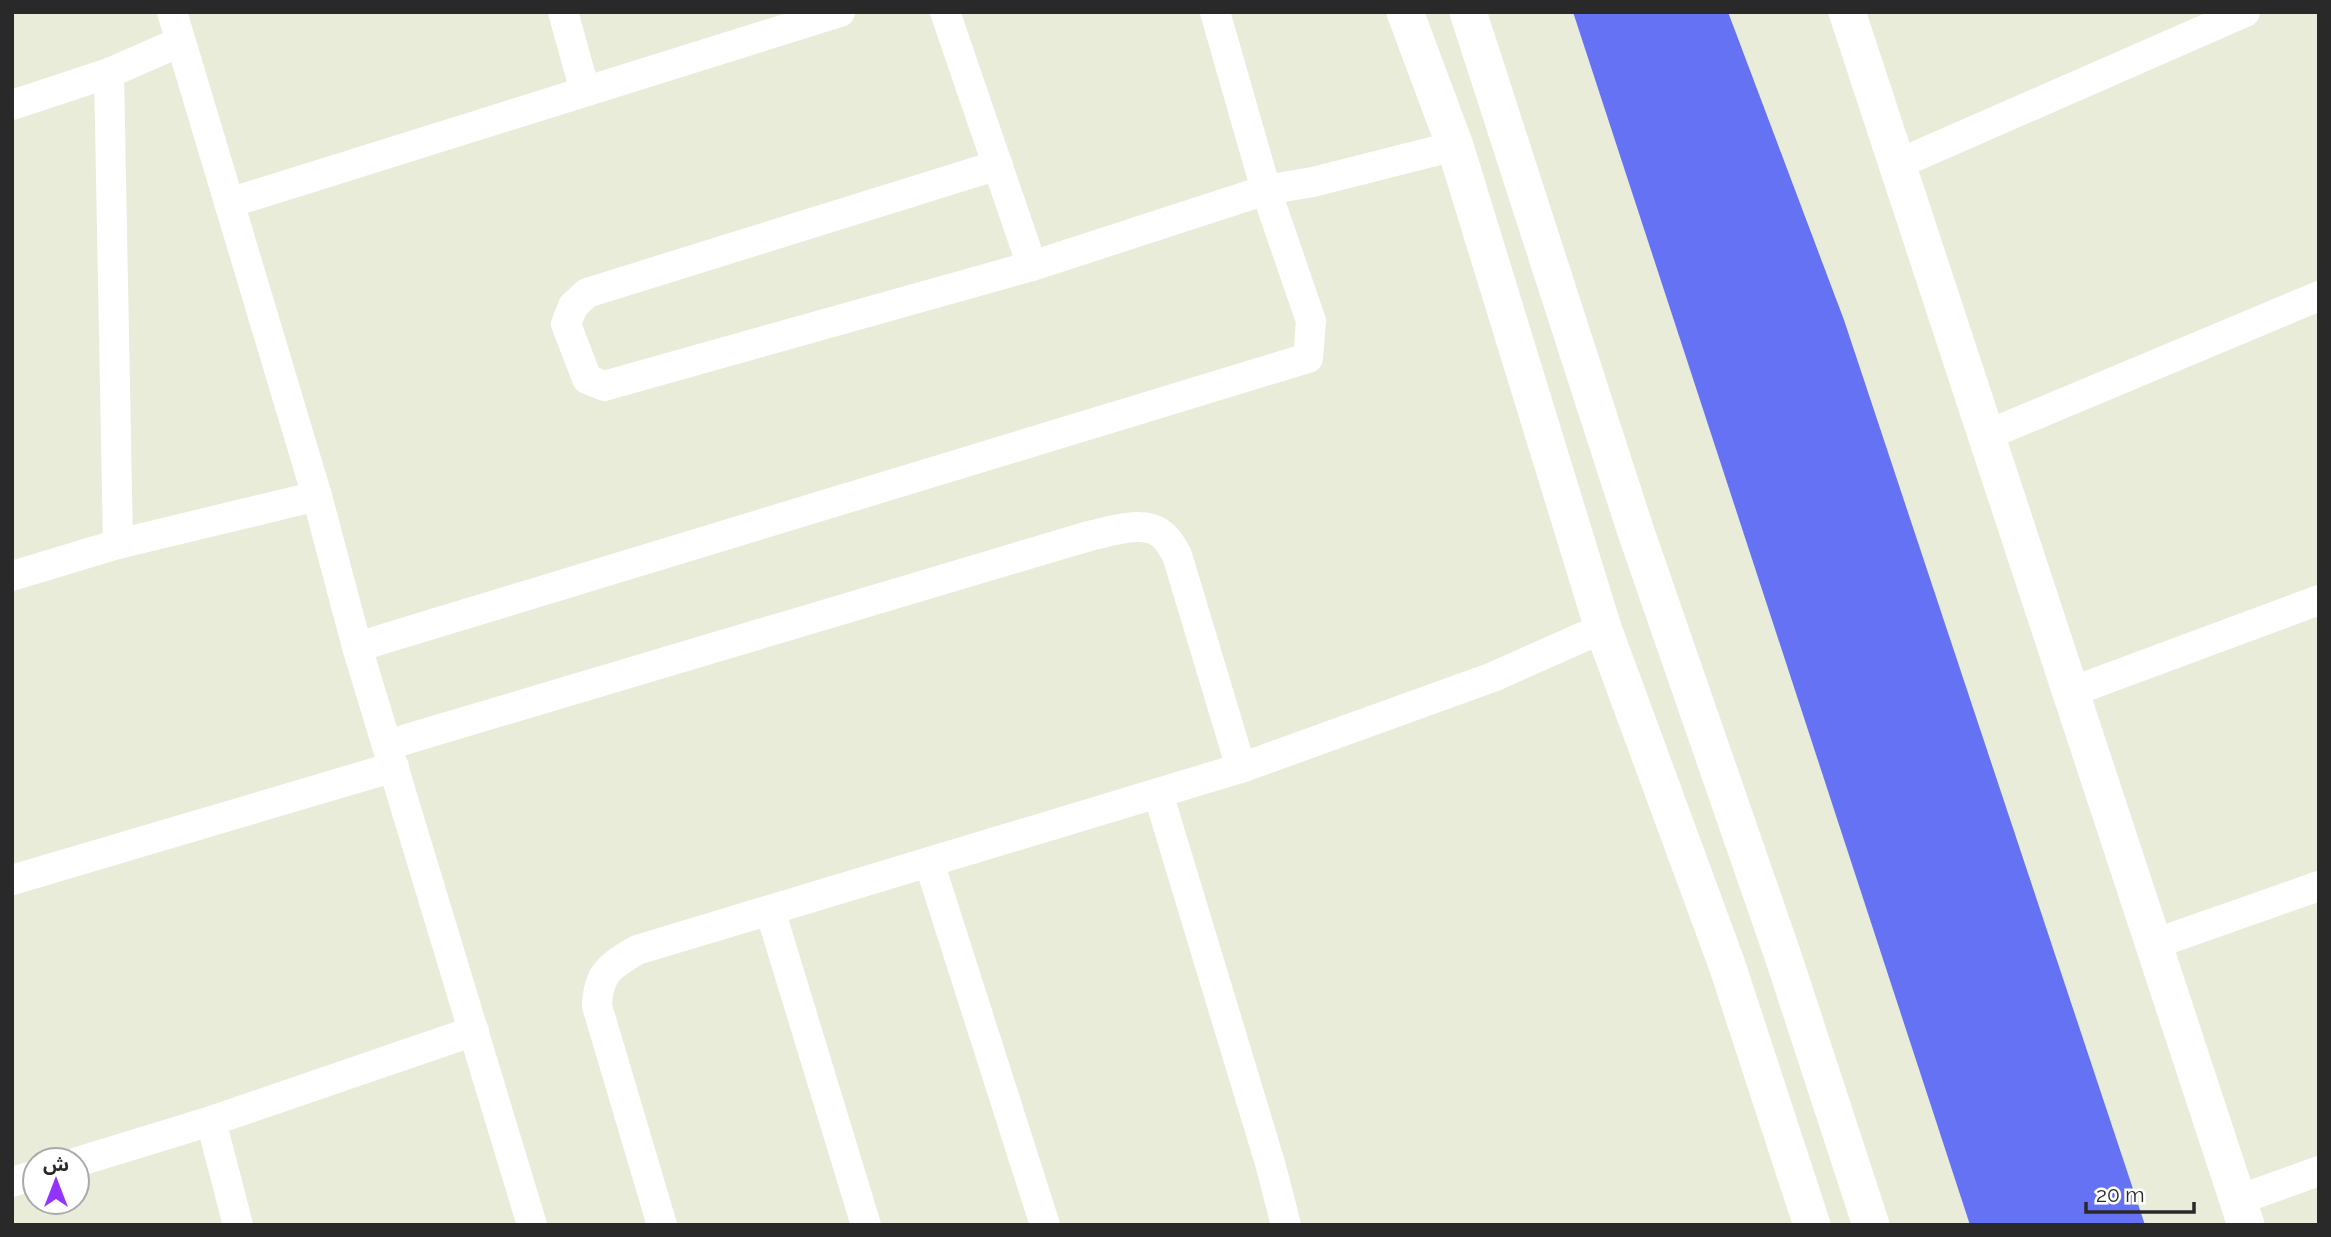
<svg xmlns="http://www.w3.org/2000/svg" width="2331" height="1237" viewBox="0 0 2331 1237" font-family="Raleway,'Noto Sans Arabic',sans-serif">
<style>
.water{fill:#6672f4}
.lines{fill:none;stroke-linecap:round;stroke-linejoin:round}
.minor{stroke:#fff;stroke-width:30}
.tertiary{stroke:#fff;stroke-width:37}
</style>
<rect width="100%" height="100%" fill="#e8ecd9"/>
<!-- water -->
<path class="water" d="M 1573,12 L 1728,12 L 1844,320 L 2145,1225 L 1970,1225 Z"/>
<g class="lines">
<!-- minor -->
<g class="minor">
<path d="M 172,12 L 317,496 L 357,647 L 532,1225"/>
<path d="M 563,12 L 585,91"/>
<path d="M 945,12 L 1032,266"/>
<path d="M 109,73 L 118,544"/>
<path d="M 12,105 L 109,73 L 180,42"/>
<path d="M 1898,164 L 2245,12"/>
<path d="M 998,165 L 587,293 L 573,306 L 566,324 L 587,379 L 604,386 L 1032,266 L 1266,190 L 1313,182 L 1455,146"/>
<path d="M 229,203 L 840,12"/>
<path d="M 1987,435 L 2319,296"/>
<path d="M 12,576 L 118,544 L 317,496"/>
<path d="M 357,647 L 1308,358 L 1311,321 L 1266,190 L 1215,12"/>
<path d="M 2071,692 L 2319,600"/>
<path d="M 387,745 L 1089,536 C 1109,532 1142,520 1160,533 C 1168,538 1172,547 1177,555 L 1241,768"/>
<path d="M 1158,793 L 1270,1163 L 1286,1225"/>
<path d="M 929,862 L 1045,1225"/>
<path d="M 12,880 L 394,767"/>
<path d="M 770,910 L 866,1225"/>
<path d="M 2154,944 L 2319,886"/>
<path d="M 211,1121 L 238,1225"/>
<path d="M 77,1162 L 211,1121 L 474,1031"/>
<path d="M 12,1182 L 35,1175"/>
<path d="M 2238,1200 L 2319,1171"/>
<path d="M 662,1225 L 597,1006 C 598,973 610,966 637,950 L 1241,768 L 1493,677 L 1603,628"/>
</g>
<!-- tertiary -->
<g class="tertiary">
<path d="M 1405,12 L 1455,146 L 1603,628 L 1727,965 L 1812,1225"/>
<path d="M 1468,12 L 1635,529 L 1784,959 L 1871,1225"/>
<path d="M 1847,12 L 2246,1225"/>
</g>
</g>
<!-- border -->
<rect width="2331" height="1237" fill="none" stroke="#292929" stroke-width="28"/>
<!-- north arrow -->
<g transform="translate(56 1181)"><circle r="33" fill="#ffffff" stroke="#a9a9a9" stroke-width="2"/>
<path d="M0-5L12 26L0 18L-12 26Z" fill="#9233ff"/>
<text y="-10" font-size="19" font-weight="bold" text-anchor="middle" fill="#292929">ش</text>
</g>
<!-- scale -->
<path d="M2086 1202v10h108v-10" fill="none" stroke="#292929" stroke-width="3.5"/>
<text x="2096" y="1202" font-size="21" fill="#292929" stroke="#ffffff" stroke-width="5" paint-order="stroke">20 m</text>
</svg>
